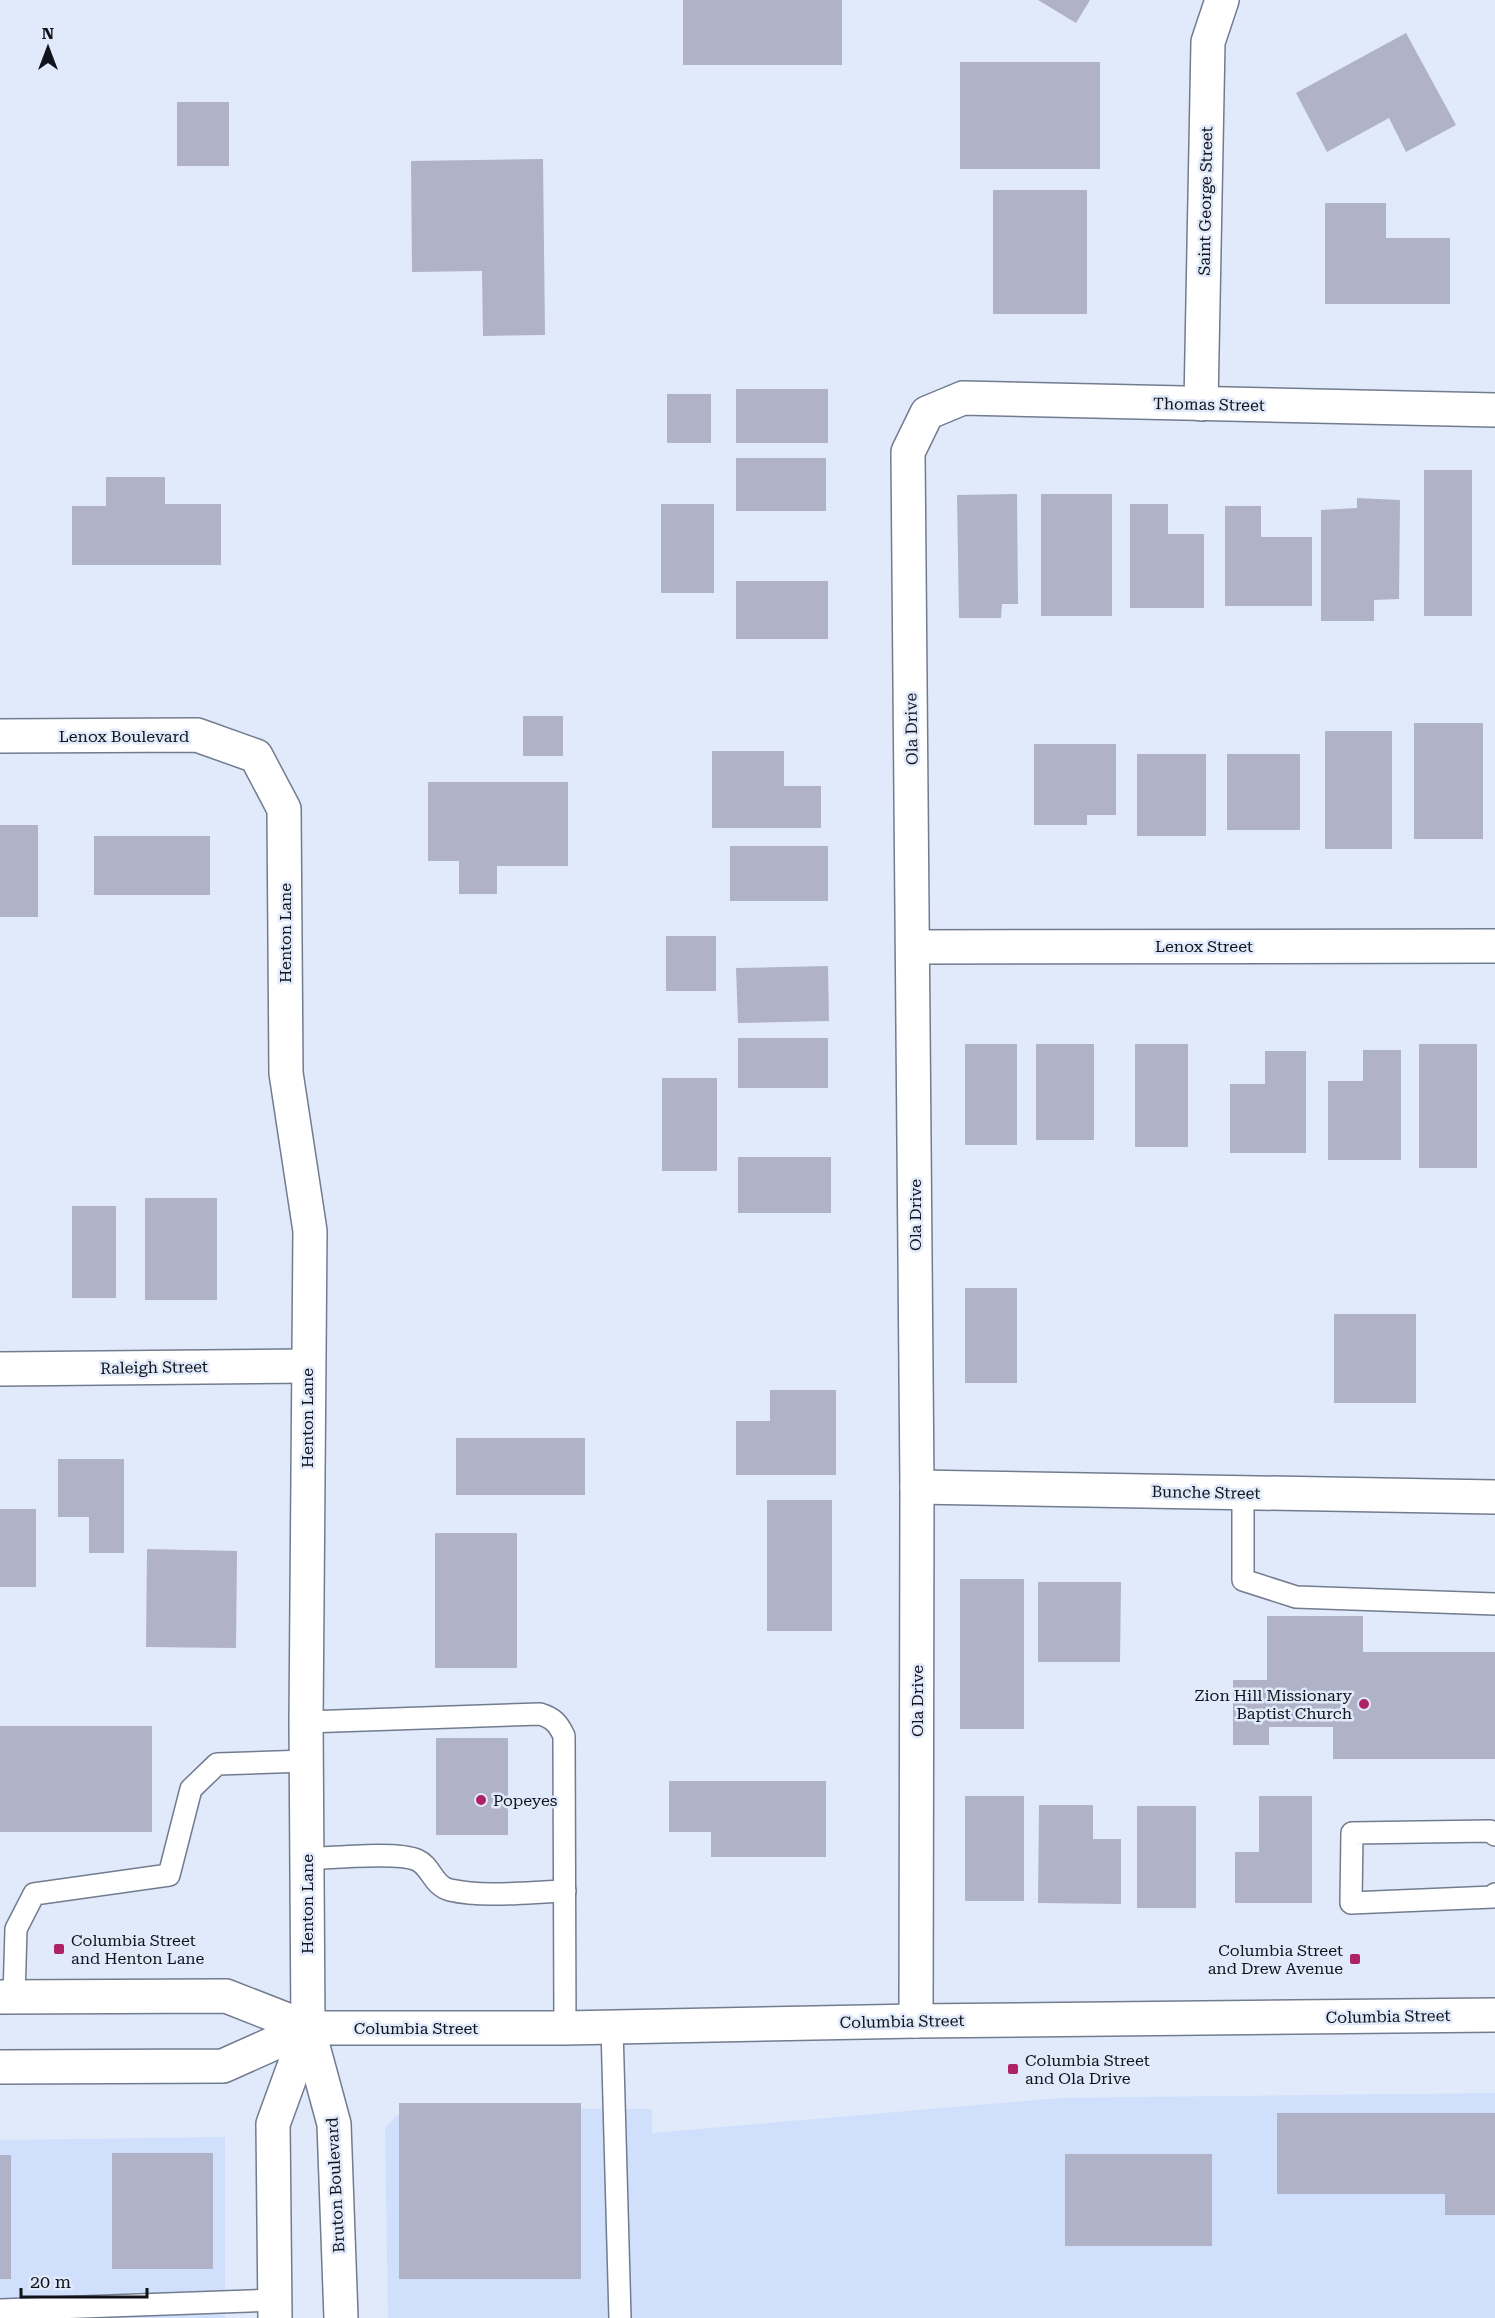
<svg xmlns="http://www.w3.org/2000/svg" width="1495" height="2318" viewBox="0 0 1495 2318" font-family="'Roboto Serif',serif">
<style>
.built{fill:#d0dffb}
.building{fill:#b0b2c8}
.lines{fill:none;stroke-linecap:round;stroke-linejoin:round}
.service-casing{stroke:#727c8f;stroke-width:24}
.minor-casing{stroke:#727c8f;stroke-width:36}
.tertiary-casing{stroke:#727c8f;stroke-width:36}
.service{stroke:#fff;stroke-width:21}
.minor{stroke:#fff;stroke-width:33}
.tertiary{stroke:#fff;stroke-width:33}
.poi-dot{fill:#ac2265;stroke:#e1eafb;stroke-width:2}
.labels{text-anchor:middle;stroke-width:5;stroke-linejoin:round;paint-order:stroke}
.street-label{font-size:16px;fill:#10131a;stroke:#e1eafb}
.poi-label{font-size:16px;fill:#10131a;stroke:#e1eafb;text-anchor:start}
</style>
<rect width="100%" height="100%" fill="#e1eafb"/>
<!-- built -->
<g class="built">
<path d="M 1495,2093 L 1495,2318 L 388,2318 L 385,2127 L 406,2108 L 652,2109 L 652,2133 L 1060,2098 Z"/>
<path d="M 225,2137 L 225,2318 L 0,2318 L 0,2140 Z"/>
</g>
<!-- building -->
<g class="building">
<rect x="683" y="0" width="159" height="65"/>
<path d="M 1038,0 L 1090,0 L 1076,23 Z"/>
<path d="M 1406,33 L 1456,125 L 1406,152 L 1389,118 L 1327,152 L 1296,93 Z"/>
<rect x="960" y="62" width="140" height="107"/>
<rect x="177" y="102" width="52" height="64"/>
<path d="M 543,159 L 545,335 L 483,336 L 482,271 L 412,272 L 411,161 Z"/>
<rect x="993" y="190" width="94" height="124"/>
<path d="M 1325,203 L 1386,203 L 1386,238 L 1450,238 L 1450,304 L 1325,304 Z"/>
<rect x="736" y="389" width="92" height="54"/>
<rect x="667" y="394" width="44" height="49"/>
<rect x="736" y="458" width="90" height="53"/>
<rect x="1424" y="470" width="48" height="146"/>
<path d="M 106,477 L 165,477 L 165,504 L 221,504 L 221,565 L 72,565 L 72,506 L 106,506 Z"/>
<path d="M 1017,494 L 1018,604 L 1002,604 L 1001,618 L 959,618 L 957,495 Z"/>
<rect x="1041" y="494" width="71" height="122"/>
<path d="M 1357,498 L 1400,500 L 1399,599 L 1374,600 L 1374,621 L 1321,621 L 1321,510 L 1357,508 Z"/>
<rect x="661" y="504" width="53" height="89"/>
<path d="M 1130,504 L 1168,504 L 1168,534 L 1204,534 L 1204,608 L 1130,608 Z"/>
<path d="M 1225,506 L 1261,506 L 1261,537 L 1312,537 L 1312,606 L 1225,606 Z"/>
<rect x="736" y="581" width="92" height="58"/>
<rect x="523" y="716" width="40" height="40"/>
<rect x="1414" y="723" width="69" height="116"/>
<rect x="1325" y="731" width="67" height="118"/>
<path d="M 1034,744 L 1116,744 L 1116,815 L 1087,815 L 1087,825 L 1034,825 Z"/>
<path d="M 712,751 L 784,751 L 784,786 L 821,786 L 821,828 L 712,828 Z"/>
<rect x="1137" y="754" width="69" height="82"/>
<rect x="1227" y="754" width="73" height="76"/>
<path d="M 428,782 L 568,782 L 568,866 L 497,866 L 497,894 L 459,894 L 459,861 L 428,861 Z"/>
<rect x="0" y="825" width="38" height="92"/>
<rect x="94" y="836" width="116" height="59"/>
<rect x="730" y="846" width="98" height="55"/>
<rect x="666" y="936" width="50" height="55"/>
<path d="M 828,966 L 829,1021 L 738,1023 L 736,968 Z"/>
<rect x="738" y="1038" width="90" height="50"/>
<rect x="965" y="1044" width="52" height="101"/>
<rect x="1036" y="1044" width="58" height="96"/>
<rect x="1135" y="1044" width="53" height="103"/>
<rect x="1419" y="1044" width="58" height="124"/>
<path d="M 1363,1050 L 1401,1050 L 1401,1160 L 1328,1160 L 1328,1081 L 1363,1081 Z"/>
<path d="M 1265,1051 L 1306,1051 L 1306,1153 L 1230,1153 L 1230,1084 L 1265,1084 Z"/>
<rect x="662" y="1078" width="55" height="93"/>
<rect x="738" y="1157" width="93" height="56"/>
<rect x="145" y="1198" width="72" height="102"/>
<rect x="72" y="1206" width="44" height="92"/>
<rect x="965" y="1288" width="52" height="95"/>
<rect x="1334" y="1314" width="82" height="89"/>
<path d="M 770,1390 L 836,1390 L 836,1475 L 736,1475 L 736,1421 L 770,1421 Z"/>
<rect x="456" y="1438" width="129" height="57"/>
<path d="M 58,1459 L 124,1459 L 124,1553 L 89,1553 L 89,1517 L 58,1517 Z"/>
<rect x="767" y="1500" width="65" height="131"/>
<rect x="0" y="1509" width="36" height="78"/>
<rect x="435" y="1533" width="82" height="135"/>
<path d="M 147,1549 L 237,1551 L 236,1648 L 146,1647 Z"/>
<rect x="960" y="1579" width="64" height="150"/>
<path d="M 1038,1582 L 1121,1582 L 1120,1662 L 1038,1662 Z"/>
<path d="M 1267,1616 L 1363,1616 L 1363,1652 L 1495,1652 L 1495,1759 L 1333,1759 L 1333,1727 L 1269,1727 L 1269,1745 L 1233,1745 L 1233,1680 L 1267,1680 Z"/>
<rect x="0" y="1726" width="152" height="106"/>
<rect x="436" y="1738" width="72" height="97"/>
<path d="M 669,1781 L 826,1781 L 826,1857 L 711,1857 L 711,1832 L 669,1832 Z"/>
<rect x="965" y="1796" width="59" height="105"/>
<path d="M 1259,1796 L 1312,1796 L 1312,1903 L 1235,1903 L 1235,1852 L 1259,1852 Z"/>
<path d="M 1039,1805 L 1093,1805 L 1093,1839 L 1121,1839 L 1121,1904 L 1038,1903 Z"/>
<rect x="1137" y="1806" width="59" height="102"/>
<rect x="399" y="2103" width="182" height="176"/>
<path d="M 1277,2113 L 1495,2113 L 1495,2215 L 1445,2215 L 1445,2194 L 1277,2194 Z"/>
<rect x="112" y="2153" width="101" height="116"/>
<rect x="1065" y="2154" width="147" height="92"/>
<rect x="0" y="2155" width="11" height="124"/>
</g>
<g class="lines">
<!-- service casing -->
<g class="service-casing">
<g id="service">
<path d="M 1243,1492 L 1243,1580 L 1296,1597 L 1495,1604"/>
<path d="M 306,1722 L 540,1714 C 553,1718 558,1723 564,1736 L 565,2028"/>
<path d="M 1495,1835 L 1490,1831 L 1352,1833 L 1351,1903 L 1493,1897 L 1495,1894"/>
<path d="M 306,1859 C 331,1858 397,1851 417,1860 C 431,1866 433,1886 450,1890 C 486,1898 528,1892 565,1891"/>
<path d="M 14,1997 L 16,1929 L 34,1894 L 169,1875 L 191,1789 L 217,1764 L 306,1761"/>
<path d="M 612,2028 L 620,2318"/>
<path d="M 0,2310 L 274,2300"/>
</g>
</g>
<!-- minor casing -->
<g class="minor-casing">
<g id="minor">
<path d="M 1201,404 L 1208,42 L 1222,0"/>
<path d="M 0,736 L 197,735 L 256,756 L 284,809 L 286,1073 L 310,1231 L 306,1722 L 308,2028"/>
<path d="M 913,947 L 1495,946"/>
<path d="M 0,1369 L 307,1366"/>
<path d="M 917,1487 L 1495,1497"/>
<path d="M 916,2021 L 917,1487 L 908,452 L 927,413 L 963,398 L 1495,410"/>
</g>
</g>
<!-- tertiary casing -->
<g class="tertiary-casing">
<g id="tertiary">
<path d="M 0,1997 L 226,1996 L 308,2028 L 565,2028 L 916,2021 L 1495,2015"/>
<path d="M 308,2028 L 334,2124 L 341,2318"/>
<path d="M 0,2067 L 223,2066 L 308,2028"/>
<path d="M 275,2318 L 273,2124 L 308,2028"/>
</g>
</g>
<!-- service -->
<use href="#service" class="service"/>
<!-- minor -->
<use href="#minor" class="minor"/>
<!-- tertiary -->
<use href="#tertiary" class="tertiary"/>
</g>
<!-- markers -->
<g class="poi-dot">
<circle cx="1364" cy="1704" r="6"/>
<circle cx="481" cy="1800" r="6"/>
<rect x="53" y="1943" width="12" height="12" rx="3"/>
<rect x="1349" y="1953" width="12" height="12" rx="3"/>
<rect x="1007" y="2063" width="12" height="12" rx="3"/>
</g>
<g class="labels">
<!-- street labels -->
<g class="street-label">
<text transform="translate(1205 201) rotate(-89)" y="6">Saint George Street</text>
<text transform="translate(1209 404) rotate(1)" y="6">Thomas Street</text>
<text transform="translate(911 729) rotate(-91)" y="6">Ola Drive</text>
<text x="124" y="742">Lenox Boulevard</text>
<text transform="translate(285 933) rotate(-90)" y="6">Henton Lane</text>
<text x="1204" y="952">Lenox Street</text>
<text transform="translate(915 1215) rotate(-90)" y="6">Ola Drive</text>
<text transform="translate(154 1367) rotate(-1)" y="6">Raleigh Street</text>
<text transform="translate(307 1418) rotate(-90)" y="6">Henton Lane</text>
<text transform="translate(1206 1492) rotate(1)" y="6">Bunche Street</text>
<text transform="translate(917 1701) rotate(-90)" y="6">Ola Drive</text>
<text transform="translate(307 1904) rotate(-90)" y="6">Henton Lane</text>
<text transform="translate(1388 2016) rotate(-1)" y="6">Columbia Street</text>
<text transform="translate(902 2021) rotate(-1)" y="6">Columbia Street</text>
<text x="416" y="2034">Columbia Street</text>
<text transform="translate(335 2185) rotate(-93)" y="6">Bruton Boulevard</text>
</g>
<!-- poi labels -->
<g class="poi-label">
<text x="1352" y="1701" text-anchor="end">Zion Hill Missionary<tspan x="1352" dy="18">Baptist Church</tspan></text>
<text x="493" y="1806">Popeyes</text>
<text x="71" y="1946">Columbia Street<tspan x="71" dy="18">and Henton Lane</tspan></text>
<text x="1343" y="1956" text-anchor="end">Columbia Street<tspan x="1343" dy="18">and Drew Avenue</tspan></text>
<text x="1025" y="2066">Columbia Street<tspan x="1025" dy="18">and Ola Drive</tspan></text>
</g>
</g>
<!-- north arrow -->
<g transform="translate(48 48)" stroke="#e1eafb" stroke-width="4.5" paint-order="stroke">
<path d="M0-4.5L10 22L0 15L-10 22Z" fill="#10131a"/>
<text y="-9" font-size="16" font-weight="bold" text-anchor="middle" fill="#10131a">N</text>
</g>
<!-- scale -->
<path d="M21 2288v9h126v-9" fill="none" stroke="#10131a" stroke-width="3"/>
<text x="30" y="2288" font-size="18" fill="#10131a" stroke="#e1eafb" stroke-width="4.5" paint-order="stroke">20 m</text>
</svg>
